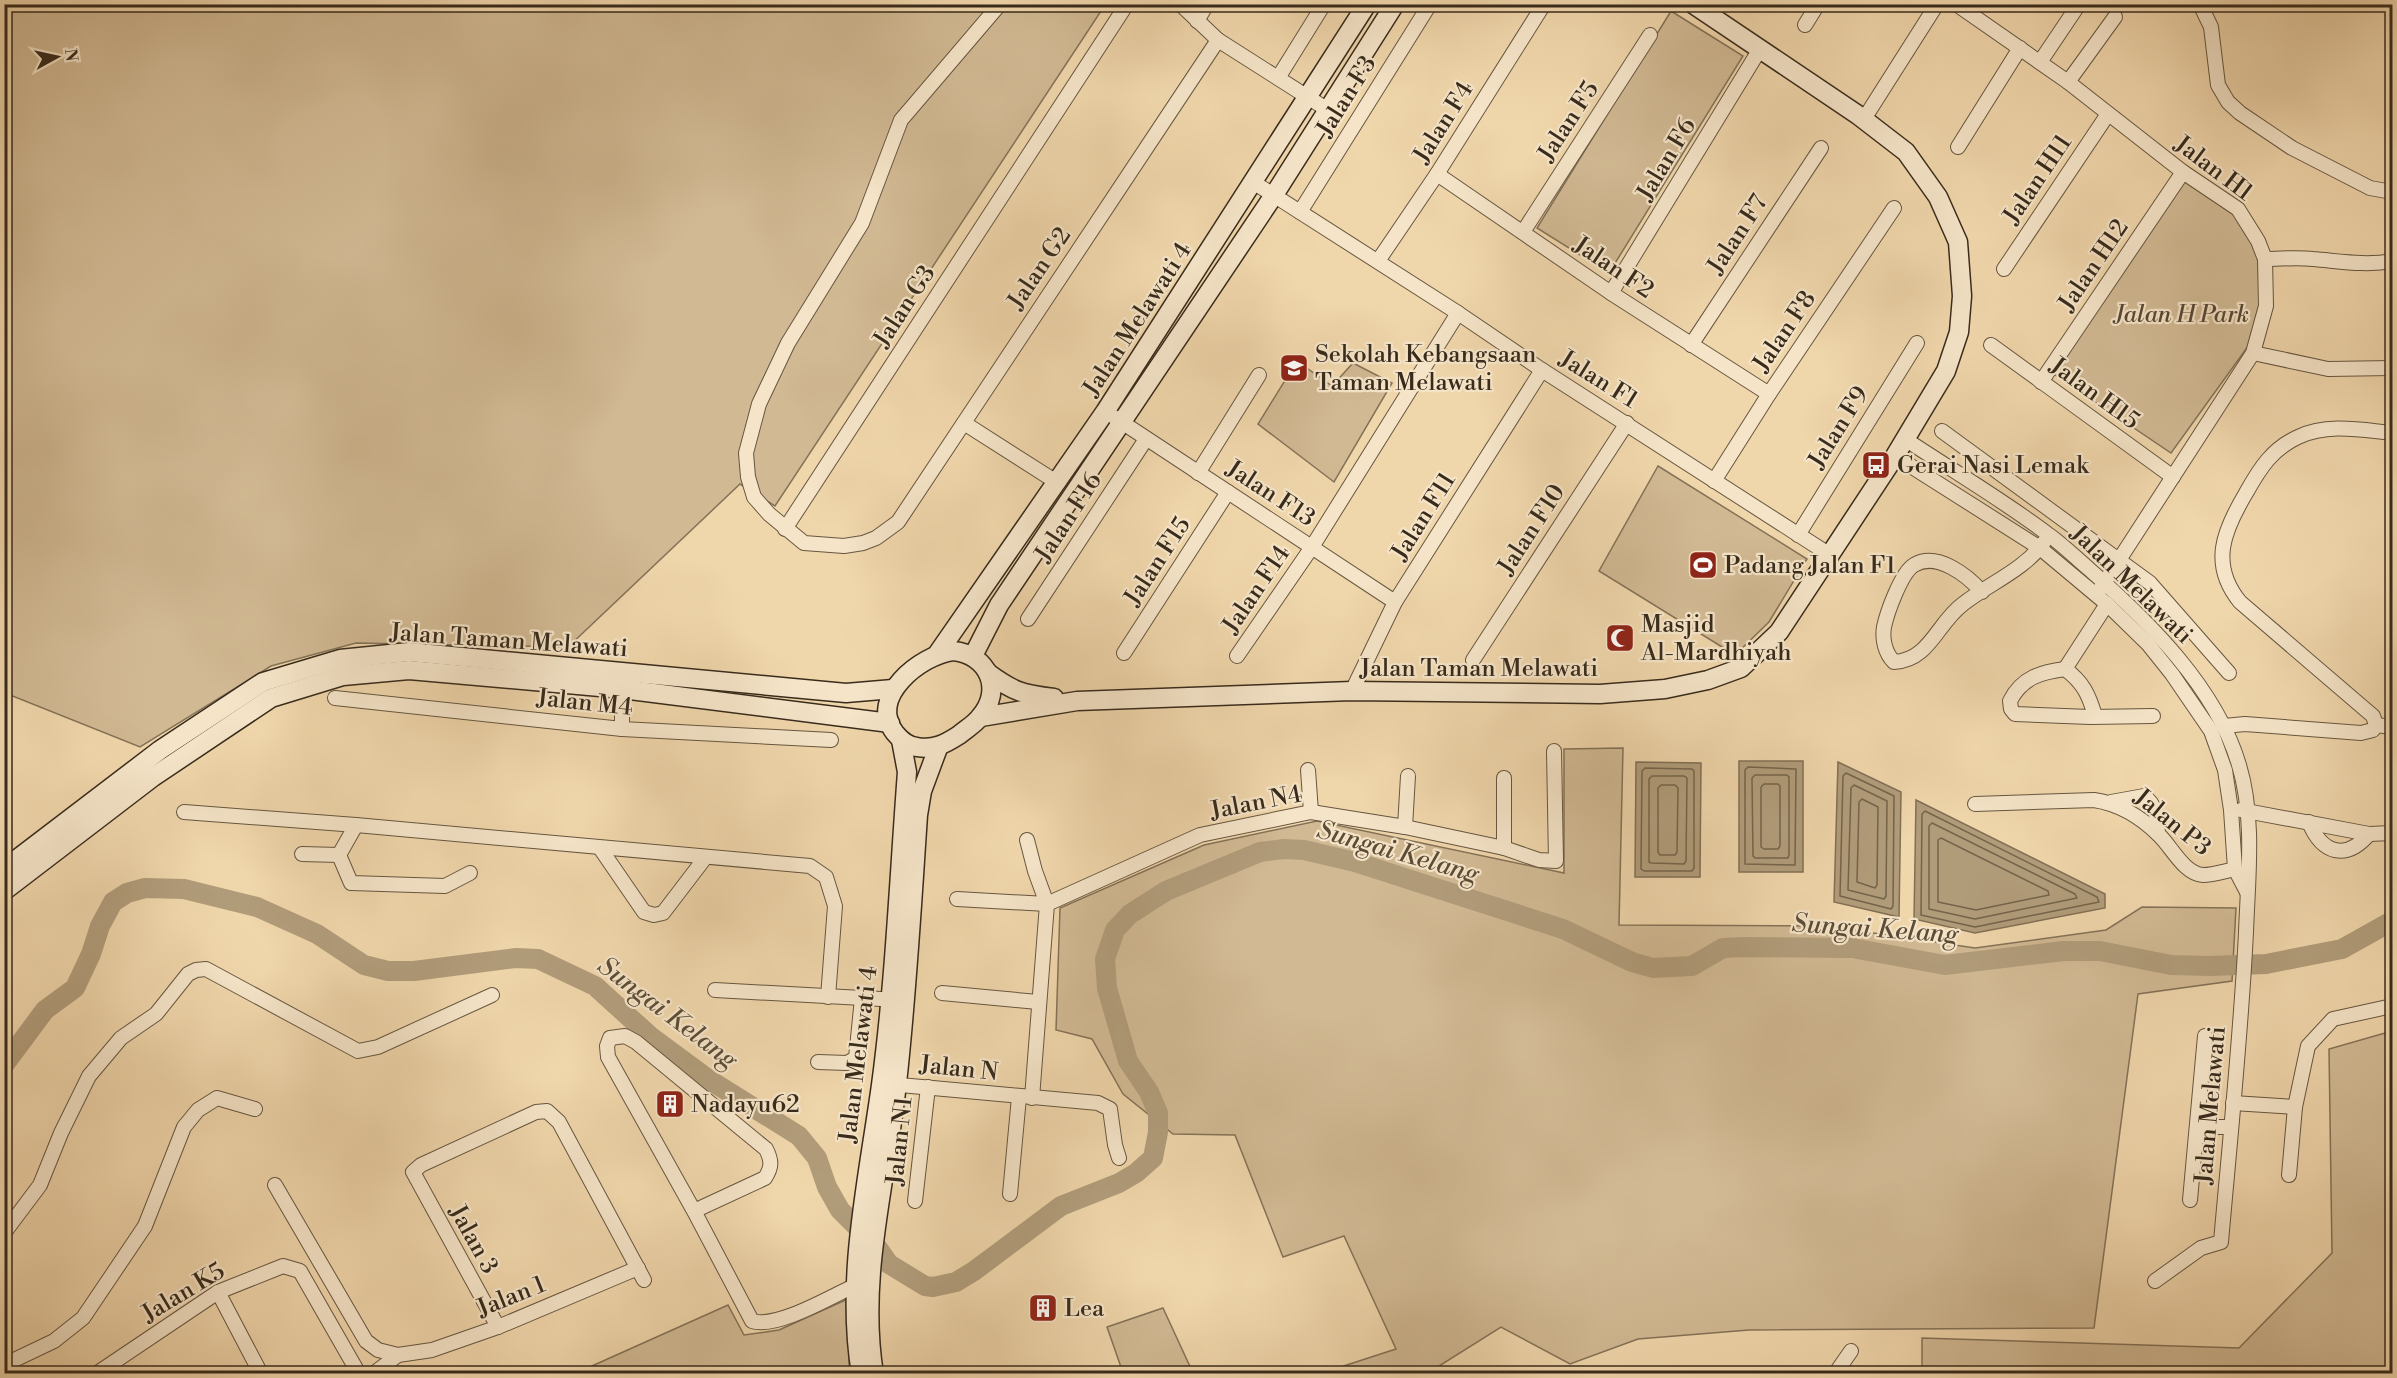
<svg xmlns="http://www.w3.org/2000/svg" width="2397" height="1378" viewBox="0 0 2397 1378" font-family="'Libre Bodoni',serif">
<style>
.green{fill:#d1b993;stroke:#847258;stroke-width:1.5}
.water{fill:#b19c7a;stroke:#816f54;stroke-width:1.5}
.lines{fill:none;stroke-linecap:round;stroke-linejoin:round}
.shore{stroke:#74644b;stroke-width:1.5}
.river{stroke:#b19c7a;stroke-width:20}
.street-casing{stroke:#665640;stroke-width:16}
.secondary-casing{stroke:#382b1c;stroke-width:21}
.street{stroke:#f5e4c8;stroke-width:14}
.secondary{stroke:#f5e4c8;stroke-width:18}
.labels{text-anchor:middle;stroke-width:4.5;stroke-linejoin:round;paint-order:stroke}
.street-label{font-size:24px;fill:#382b1c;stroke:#f5e4c8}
.park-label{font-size:24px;font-style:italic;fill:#574734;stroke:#f5e4c8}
.poi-label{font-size:24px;fill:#382b1c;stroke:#f5e4c8;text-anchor:start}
.water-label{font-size:26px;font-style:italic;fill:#5c4d38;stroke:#f5e4c8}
</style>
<rect width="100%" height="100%" fill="#f0d6ab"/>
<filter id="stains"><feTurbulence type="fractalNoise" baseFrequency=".00333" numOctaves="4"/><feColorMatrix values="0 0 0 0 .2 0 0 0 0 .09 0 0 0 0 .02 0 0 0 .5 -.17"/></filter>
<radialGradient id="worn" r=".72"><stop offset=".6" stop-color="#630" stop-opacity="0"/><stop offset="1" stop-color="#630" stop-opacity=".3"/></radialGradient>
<!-- green -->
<g class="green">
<path d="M 4,5 L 1105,5 L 775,506 L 740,484 L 568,647 L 356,643 L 271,666 L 140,747 L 5,693 Z"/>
<path d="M 1671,11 L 1743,56 L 1609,273 L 1537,228 Z"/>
<path d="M 2186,178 L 2234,212 L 2258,253 L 2260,302 L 2249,345 L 2171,453 L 2054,374 Z"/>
<path d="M 1297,361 L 1332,386 L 1353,363 L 1392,383 L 1334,482 L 1258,424 Z"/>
<path d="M 1658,466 L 1807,559 L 1769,622 L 1735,655 L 1599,571 Z"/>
<path d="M 1623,748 L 1619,925 L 1826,926 L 1975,948 L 2106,930 L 2142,907 L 2236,908 L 2232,981 L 2138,994 L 2094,1328 L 1749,1330 L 1638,1339 L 1570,1364 L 1501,1327 L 1428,1373 L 1322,1373 L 1396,1349 L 1344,1236 L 1283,1257 L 1235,1135 L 1173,1134 L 1123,1094 L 1092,1039 L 1056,1030 L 1060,908 L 1204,845 L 1317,821 L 1564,873 L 1564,749 Z"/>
<path d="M 2392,1031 L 2392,1373 L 1922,1373 L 1922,1338 L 2239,1348 L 2332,1253 L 2329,1049 Z"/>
<path d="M 850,1298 L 849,1373 L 574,1374 L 728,1305 L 744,1335 L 779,1330 Z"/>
<path d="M 1163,1308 L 1193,1373 L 1123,1373 L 1107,1327 Z"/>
</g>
<!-- water -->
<g class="water">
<rect x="1739" y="761" width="64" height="111"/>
<path d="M 1636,762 L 1701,763 L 1700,877 L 1635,877 Z"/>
<path d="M 1838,762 L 1901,792 L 1899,917 L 1834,902 Z"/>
<path d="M 1916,800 L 2105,894 L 2105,908 L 1975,933 L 1914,919 Z"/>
</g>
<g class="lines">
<!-- shore -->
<g class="shore">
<path d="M 1748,767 L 1796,769 L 1795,865 L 1745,864 L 1745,770 Z"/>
<path d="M 1645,768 L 1692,769 L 1694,771 L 1694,868 L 1692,871 L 1644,871 L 1641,869 L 1642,771 Z"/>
<path d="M 1846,773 L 1894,796 L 1893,906 L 1891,909 L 1840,896 L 1843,776 Z"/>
<path d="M 1755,775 L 1787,775 L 1789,777 L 1789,855 L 1788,858 L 1755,858 L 1753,856 L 1752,778 Z"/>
<path d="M 1652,776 L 1684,776 L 1687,778 L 1686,861 L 1684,864 L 1651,863 L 1649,862 L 1649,779 Z"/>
<path d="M 1764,784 L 1778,784 L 1780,786 L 1780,846 L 1778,849 L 1764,849 L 1761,847 L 1761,787 Z"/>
<path d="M 1661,785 L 1675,785 L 1678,788 L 1677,852 L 1675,855 L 1660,855 L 1658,852 L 1658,788 Z"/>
<path d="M 1854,785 L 1887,801 L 1886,896 L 1884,899 L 1848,890 L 1851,788 Z"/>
<path d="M 1862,799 L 1878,807 L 1877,885 L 1875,888 L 1857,882 L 1859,802 Z"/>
<path d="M 1925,811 L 2097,897 L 2099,902 L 1975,927 L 1921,915 L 1922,814 Z"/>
<path d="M 1932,823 L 2075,894 L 2077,898 L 1975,919 L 1929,909 L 1929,826 Z"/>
<path d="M 1941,838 L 2048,891 L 2049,895 L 1976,910 L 1938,902 L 1938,840 Z"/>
</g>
<!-- river -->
<path class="river" d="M 4,1065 L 45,1010 L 75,988 L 91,954 L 100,926 L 113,902 L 127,893 L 145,888 L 184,889 L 257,907 L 317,934 L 364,965 L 388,971 L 414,971 L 516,958 L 538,959 L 595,986 L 650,1036 L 708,1079 L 799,1136 L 817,1158 L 827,1187 L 840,1210 L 877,1247 L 889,1264 L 925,1286 L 933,1287 L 956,1282 L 974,1271 L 1061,1206 L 1119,1183 L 1136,1173 L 1153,1158 L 1158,1132 L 1158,1113 L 1149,1092 L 1128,1061 L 1107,988 L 1105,959 L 1115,930 L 1130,914 L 1166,891 L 1260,852 L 1284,849 L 1304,850 L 1355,862 L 1563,929 L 1632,962 L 1653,968 L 1692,966 L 1723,948 L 1743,947 L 1852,948 L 1945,965 L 2064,951 L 2100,951 L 2171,965 L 2209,966 L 2266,964 L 2342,949 L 2392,921"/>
<!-- street casing -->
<g class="street-casing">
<g id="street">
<path d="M 1000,4 L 901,120 L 862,223 L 788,343 L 759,404 L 746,453 L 748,477 L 754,497 L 769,514 L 804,543 L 844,546 L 863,543 L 876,538 L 898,522 L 1218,40"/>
<path d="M 1180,4 L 1218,40 L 1328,110"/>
<path d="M 1956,4 L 2068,82 L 2183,172 L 2238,209 L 2258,241 L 2265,259 L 2266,306 L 2253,353 L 2097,594"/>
<path d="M 2200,4 L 2211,27 L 2218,85 L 2228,102 L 2240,113 L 2292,148 L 2370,188 L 2392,192"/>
<path d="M 1197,21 L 1207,4"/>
<path d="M 1805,25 L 1818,4"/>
<path d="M 2040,62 L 2079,4"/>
<path d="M 1278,78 L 1324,4"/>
<path d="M 2068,82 L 2115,17"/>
<path d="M 1864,119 L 1937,4"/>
<path d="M 1958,147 L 2020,48"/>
<path d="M 1437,174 L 1611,293 L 1769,394"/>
<path d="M 1253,182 L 1458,313 L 1542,370 L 1830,555"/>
<path d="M 1300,212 L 1430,4"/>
<path d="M 1523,232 L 1650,35"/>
<path d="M 2265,259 C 2281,259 2297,257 2313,259 C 2339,261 2366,266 2392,261"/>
<path d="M 1378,261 L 1437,174 L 1544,4"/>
<path d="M 2004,269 L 2108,114"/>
<path d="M 1611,293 L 1760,49"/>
<path d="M 1691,345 L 1821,148"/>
<path d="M 1991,345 L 2173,477"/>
<path d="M 2253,353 L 2328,369 L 2392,368"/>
<path d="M 2041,382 L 2183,172"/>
<path d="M 1114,417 L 1395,602"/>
<path d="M 964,423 L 1058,483"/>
<path d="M 1942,431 L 2150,583 L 2229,673"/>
<path d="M 1905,439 C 1953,471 2003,500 2049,535 C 2063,545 2076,558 2089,569 C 2148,621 2216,687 2239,765 C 2255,818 2248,877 2246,932 C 2241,1035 2230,1139 2221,1242 L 2201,1248 L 2155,1281"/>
<path d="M 1895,456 L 2040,548 L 2107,604 L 2148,644 L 2172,674 L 2211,731 L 2225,770 L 2231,810 L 2235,869 L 2247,892"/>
<path d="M 1198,473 L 1259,375"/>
<path d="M 1714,481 L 1769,394 L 1894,208"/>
<path d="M 785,529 L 1127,4"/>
<path d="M 1798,535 L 1917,343"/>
<path d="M 1982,592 C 1968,576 1937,551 1914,565 C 1901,573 1887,613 1884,627 C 1882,639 1885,653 1894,662 C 1930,660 1937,623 1963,604 C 1990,583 2024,570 2044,542"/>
<path d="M 1028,619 L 1146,439"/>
<path d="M 1124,653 L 1228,492"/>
<path d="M 1237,656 L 1312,547 L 1458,313"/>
<path d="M 1473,660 L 1627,423"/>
<path d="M 2065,669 L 2107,604"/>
<path d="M 622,682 L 622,729"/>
<path d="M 1352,691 L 1395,602 L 1542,370"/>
<path d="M 335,698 L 622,729 L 831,740"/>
<path d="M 2095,716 C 2089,695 2083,682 2065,669 C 2042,672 2022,677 2010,701 L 2011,709 L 2015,714 L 2090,717 L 2153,716"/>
<path d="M 2376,725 L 2373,716 L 2240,602 C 2209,564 2224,530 2246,493 C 2260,468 2272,449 2298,437 C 2328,423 2361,430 2392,433"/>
<path d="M 2376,725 L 2392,727"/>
<path d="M 2224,726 L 2245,724 L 2361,733 L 2373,730 L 2376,725"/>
<path d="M 1308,770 L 1311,812"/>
<path d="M 2111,802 L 2144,796 C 2157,805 2157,819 2158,834"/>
<path d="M 1975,804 L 2094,800 C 2120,804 2141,817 2159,835 C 2171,846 2184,874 2203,875 C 2213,875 2225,871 2235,869"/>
<path d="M 2241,810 L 2369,834 L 2392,833"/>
<path d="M 184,812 L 356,825 L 810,866 L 826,877 L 835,906 L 828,997"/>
<path d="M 2309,822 C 2322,854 2346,861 2369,834"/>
<path d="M 356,825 L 339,855 L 351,883 L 445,886 L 470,873"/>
<path d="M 1405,827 L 1408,776"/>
<path d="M 1027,840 L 1035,871 L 1047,904 L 1032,1098"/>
<path d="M 600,848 L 644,912 L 654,915 L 663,913 L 705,858"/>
<path d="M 1504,848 L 1504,778"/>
<path d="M 302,854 L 339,855"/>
<path d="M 957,899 L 1047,904 L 1200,835 L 1311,812 L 1405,827 L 1504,848 L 1539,860 L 1556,861 L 1554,751"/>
<path d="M 715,990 L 899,1000"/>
<path d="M 942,993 L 1038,1002"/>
<path d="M 818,1062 L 847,1063 L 856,1058 L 862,998"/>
<path d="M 889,1084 L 1098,1103 L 1110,1109 L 1115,1145 L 1119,1158"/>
<path d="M 2233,1103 L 2295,1107"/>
<path d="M 2198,1127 L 2231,1127"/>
<path d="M 2289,1175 L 2295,1107 L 2308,1046 L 2333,1019 L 2392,1006"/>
<path d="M 275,1185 L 366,1341 L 378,1350 L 398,1355 L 432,1350 L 498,1327 L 638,1268"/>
<path d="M 1010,1194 L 1019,1097"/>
<path d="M 2190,1200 L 2205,1036"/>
<path d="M 915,1201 L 928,1087"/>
<path d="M 694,1211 L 765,1178 C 772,1167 772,1161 766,1149 L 636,1042 L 625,1036 L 610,1038 L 607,1046 L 608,1057 L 694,1211 L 752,1321 C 777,1329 832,1296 856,1285"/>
<path d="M 4,1233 L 40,1185 L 61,1133 L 89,1076 L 121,1038 L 156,1014 L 188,974 L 196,970 L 206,969 L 358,1051 L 378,1047 L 492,995"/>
<path d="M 218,1292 L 261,1374"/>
<path d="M 498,1327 L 413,1172 L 421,1165 L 536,1112 L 547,1111 L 559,1122 L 644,1280"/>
<path d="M 4,1361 L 12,1361 L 54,1341 L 83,1318 L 145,1226 L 184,1127 L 198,1110 L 217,1098 L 255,1109"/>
<path d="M 96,1374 L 218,1292 L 283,1266 L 300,1271 L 359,1374"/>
<path d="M 373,1374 L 398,1355"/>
<path d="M 1835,1374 L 1851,1351"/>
</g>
</g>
<!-- secondary casing -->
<g class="secondary-casing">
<g id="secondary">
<path d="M 953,651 C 988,654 1004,690 980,717 C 975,724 966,729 959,735 C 945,744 934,750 917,747 C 907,746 901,740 895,733 C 867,697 921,655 953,651 Z"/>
<path d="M 938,653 L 1105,412 L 1367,4"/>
<path d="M 973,656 L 999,605 L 1274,195 L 1395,4"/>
<path d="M 988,673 C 1014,692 1022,694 1054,698"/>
<path d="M 981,717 L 1077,701 L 1352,691 L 1600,694 L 1665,689 L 1708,680 L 1741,668 L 1779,632 L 1895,456 L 1946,371 L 1959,332 L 1962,296 L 1958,242 L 1938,197 L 1906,152 L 1858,115 L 1693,4"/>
<path d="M 4,869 L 160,750 L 263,682 L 340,659 L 409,652 L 846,693 L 893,689"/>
<path d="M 4,891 L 153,777 L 271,698 L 343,676 L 409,670 L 622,689 L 890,723"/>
<path d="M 861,1374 C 845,1277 868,1180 881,1085 C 895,981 899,876 907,772 L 901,740"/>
<path d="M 874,1374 C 858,1276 887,1180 897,1083 C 907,994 912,904 918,815 L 922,791 L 938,748"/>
</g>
</g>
<!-- street -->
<use href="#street" class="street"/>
<!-- secondary -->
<use href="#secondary" class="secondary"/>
</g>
<!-- icons -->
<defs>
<g id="school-square" transform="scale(1.5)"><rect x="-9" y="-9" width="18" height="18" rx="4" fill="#8f2418" stroke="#f5e4c8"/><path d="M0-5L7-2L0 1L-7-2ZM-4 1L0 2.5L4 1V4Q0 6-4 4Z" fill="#fff"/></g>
<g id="bus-square" transform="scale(1.5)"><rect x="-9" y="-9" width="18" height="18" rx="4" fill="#8f2418" stroke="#f5e4c8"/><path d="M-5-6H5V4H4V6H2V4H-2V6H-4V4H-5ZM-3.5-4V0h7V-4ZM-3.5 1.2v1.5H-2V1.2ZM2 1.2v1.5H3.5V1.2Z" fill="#fff"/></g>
<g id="stadium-square" transform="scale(1.5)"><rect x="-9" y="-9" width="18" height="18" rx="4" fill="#8f2418" stroke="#f5e4c8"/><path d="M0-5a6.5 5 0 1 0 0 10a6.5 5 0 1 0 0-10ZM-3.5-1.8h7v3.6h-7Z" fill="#fff"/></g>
<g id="mosque-square" transform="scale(1.5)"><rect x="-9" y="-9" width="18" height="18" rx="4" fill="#8f2418" stroke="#f5e4c8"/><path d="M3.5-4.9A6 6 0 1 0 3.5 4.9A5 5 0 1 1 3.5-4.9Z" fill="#fff"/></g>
<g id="building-square" transform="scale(1.5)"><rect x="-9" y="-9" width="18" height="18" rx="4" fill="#8f2418" stroke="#f5e4c8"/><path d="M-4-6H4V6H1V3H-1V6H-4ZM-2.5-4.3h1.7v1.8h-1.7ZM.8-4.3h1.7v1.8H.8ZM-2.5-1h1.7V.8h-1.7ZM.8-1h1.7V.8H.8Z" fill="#fff"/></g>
</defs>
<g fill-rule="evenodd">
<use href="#school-square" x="1294" y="368"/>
<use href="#bus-square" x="1876" y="465"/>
<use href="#stadium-square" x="1703" y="565"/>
<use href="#mosque-square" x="1620" y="638"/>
<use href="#building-square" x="670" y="1104"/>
<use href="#building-square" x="1043" y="1308"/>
</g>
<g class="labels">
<!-- street labels -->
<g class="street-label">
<text transform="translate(1346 96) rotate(-58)" y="8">Jalan F3</text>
<text transform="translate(1568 121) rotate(-57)" y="8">Jalan F5</text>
<text transform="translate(1443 122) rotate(-58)" y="8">Jalan F4</text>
<text transform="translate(1666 159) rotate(-59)" y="8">Jalan F6</text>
<text transform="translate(2214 168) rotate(37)" y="8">Jalan H1</text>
<text transform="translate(2037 179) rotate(-56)" y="8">Jalan H11</text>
<text transform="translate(1737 234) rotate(-57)" y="8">Jalan F7</text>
<text transform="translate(2093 265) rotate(-56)" y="8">Jalan H12</text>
<text transform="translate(1614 267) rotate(34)" y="8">Jalan F2</text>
<text transform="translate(1039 268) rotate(-56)" y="8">Jalan G2</text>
<text transform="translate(904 306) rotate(-57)" y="8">Jalan G3</text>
<text transform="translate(1137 319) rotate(-57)" y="8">Jalan Melawati 4</text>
<text transform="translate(1784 331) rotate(-56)" y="8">Jalan F8</text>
<text transform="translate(1599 379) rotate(32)" y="8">Jalan F1</text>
<text transform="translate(2095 393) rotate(36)" y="8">Jalan H15</text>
<text transform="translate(1838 427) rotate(-58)" y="8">Jalan F9</text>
<text transform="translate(1271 493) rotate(33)" y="8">Jalan F13</text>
<text transform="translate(1423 516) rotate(-58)" y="8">Jalan F11</text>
<text transform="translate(1068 517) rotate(-57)" y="8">Jalan F16</text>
<text transform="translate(1531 529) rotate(-57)" y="8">Jalan F10</text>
<text transform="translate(1157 561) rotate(-57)" y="8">Jalan F15</text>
<text transform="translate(2132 584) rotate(44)" y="8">Jalan Melawati</text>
<text transform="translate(1256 589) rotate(-56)" y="8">Jalan F14</text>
<text transform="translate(509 640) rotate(4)" y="8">Jalan Taman Melawati</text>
<text x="1479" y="676">Jalan Taman Melawati</text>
<text transform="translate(585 702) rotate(6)" y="8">Jalan M4</text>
<text transform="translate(1256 802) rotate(-11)" y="8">Jalan N4</text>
<text transform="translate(2173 822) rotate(39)" y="8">Jalan P3</text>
<text transform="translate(858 1054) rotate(-83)" y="8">Jalan Melawati 4</text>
<text transform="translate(959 1068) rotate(6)" y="8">Jalan N</text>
<text transform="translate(2210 1105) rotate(-85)" y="8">Jalan Melawati</text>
<text transform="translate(899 1141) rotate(-84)" y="8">Jalan N1</text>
<text transform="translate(474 1239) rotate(61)" y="8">Jalan 3</text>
<text transform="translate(183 1292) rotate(-31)" y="8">Jalan K5</text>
<text transform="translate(511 1296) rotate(-22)" y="8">Jalan 1</text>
</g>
<!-- park labels -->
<g class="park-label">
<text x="2182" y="322">Jalan H Park</text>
</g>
<!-- poi labels -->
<g class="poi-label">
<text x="1315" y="362">Sekolah Kebangsaan<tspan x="1315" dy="28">Taman Melawati</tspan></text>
<text x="1897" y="473">Gerai Nasi Lemak</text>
<text x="1724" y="573">Padang Jalan F1</text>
<text x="1641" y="632">Masjid<tspan x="1641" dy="28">Al-Mardhiyah</tspan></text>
<text x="691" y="1112">Nadayu62</text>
<text x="1064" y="1316">Lea</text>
</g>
<!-- water labels -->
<g class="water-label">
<text transform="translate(1398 851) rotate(16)" y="9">Sungai Kelang</text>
<text transform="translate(1875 928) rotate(4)" y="9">Sungai Kelang</text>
<text transform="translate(668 1012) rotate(37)" y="9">Sungai Kelang</text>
</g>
</g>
<!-- margin -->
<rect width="2397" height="1378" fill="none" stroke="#f0d6ab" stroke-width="24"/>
<rect x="6" y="6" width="2385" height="1366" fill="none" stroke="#382b1c" stroke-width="3"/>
<rect x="12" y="12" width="2373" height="1354" fill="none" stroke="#382b1c" stroke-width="1.5"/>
<!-- north arrow -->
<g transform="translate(57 57) rotate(82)" stroke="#f5e4c8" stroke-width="4.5" paint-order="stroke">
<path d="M0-4.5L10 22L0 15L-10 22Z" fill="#382b1c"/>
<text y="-9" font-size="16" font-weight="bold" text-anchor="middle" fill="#382b1c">N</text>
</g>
<rect width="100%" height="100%" filter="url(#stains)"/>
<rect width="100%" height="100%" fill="url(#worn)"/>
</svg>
